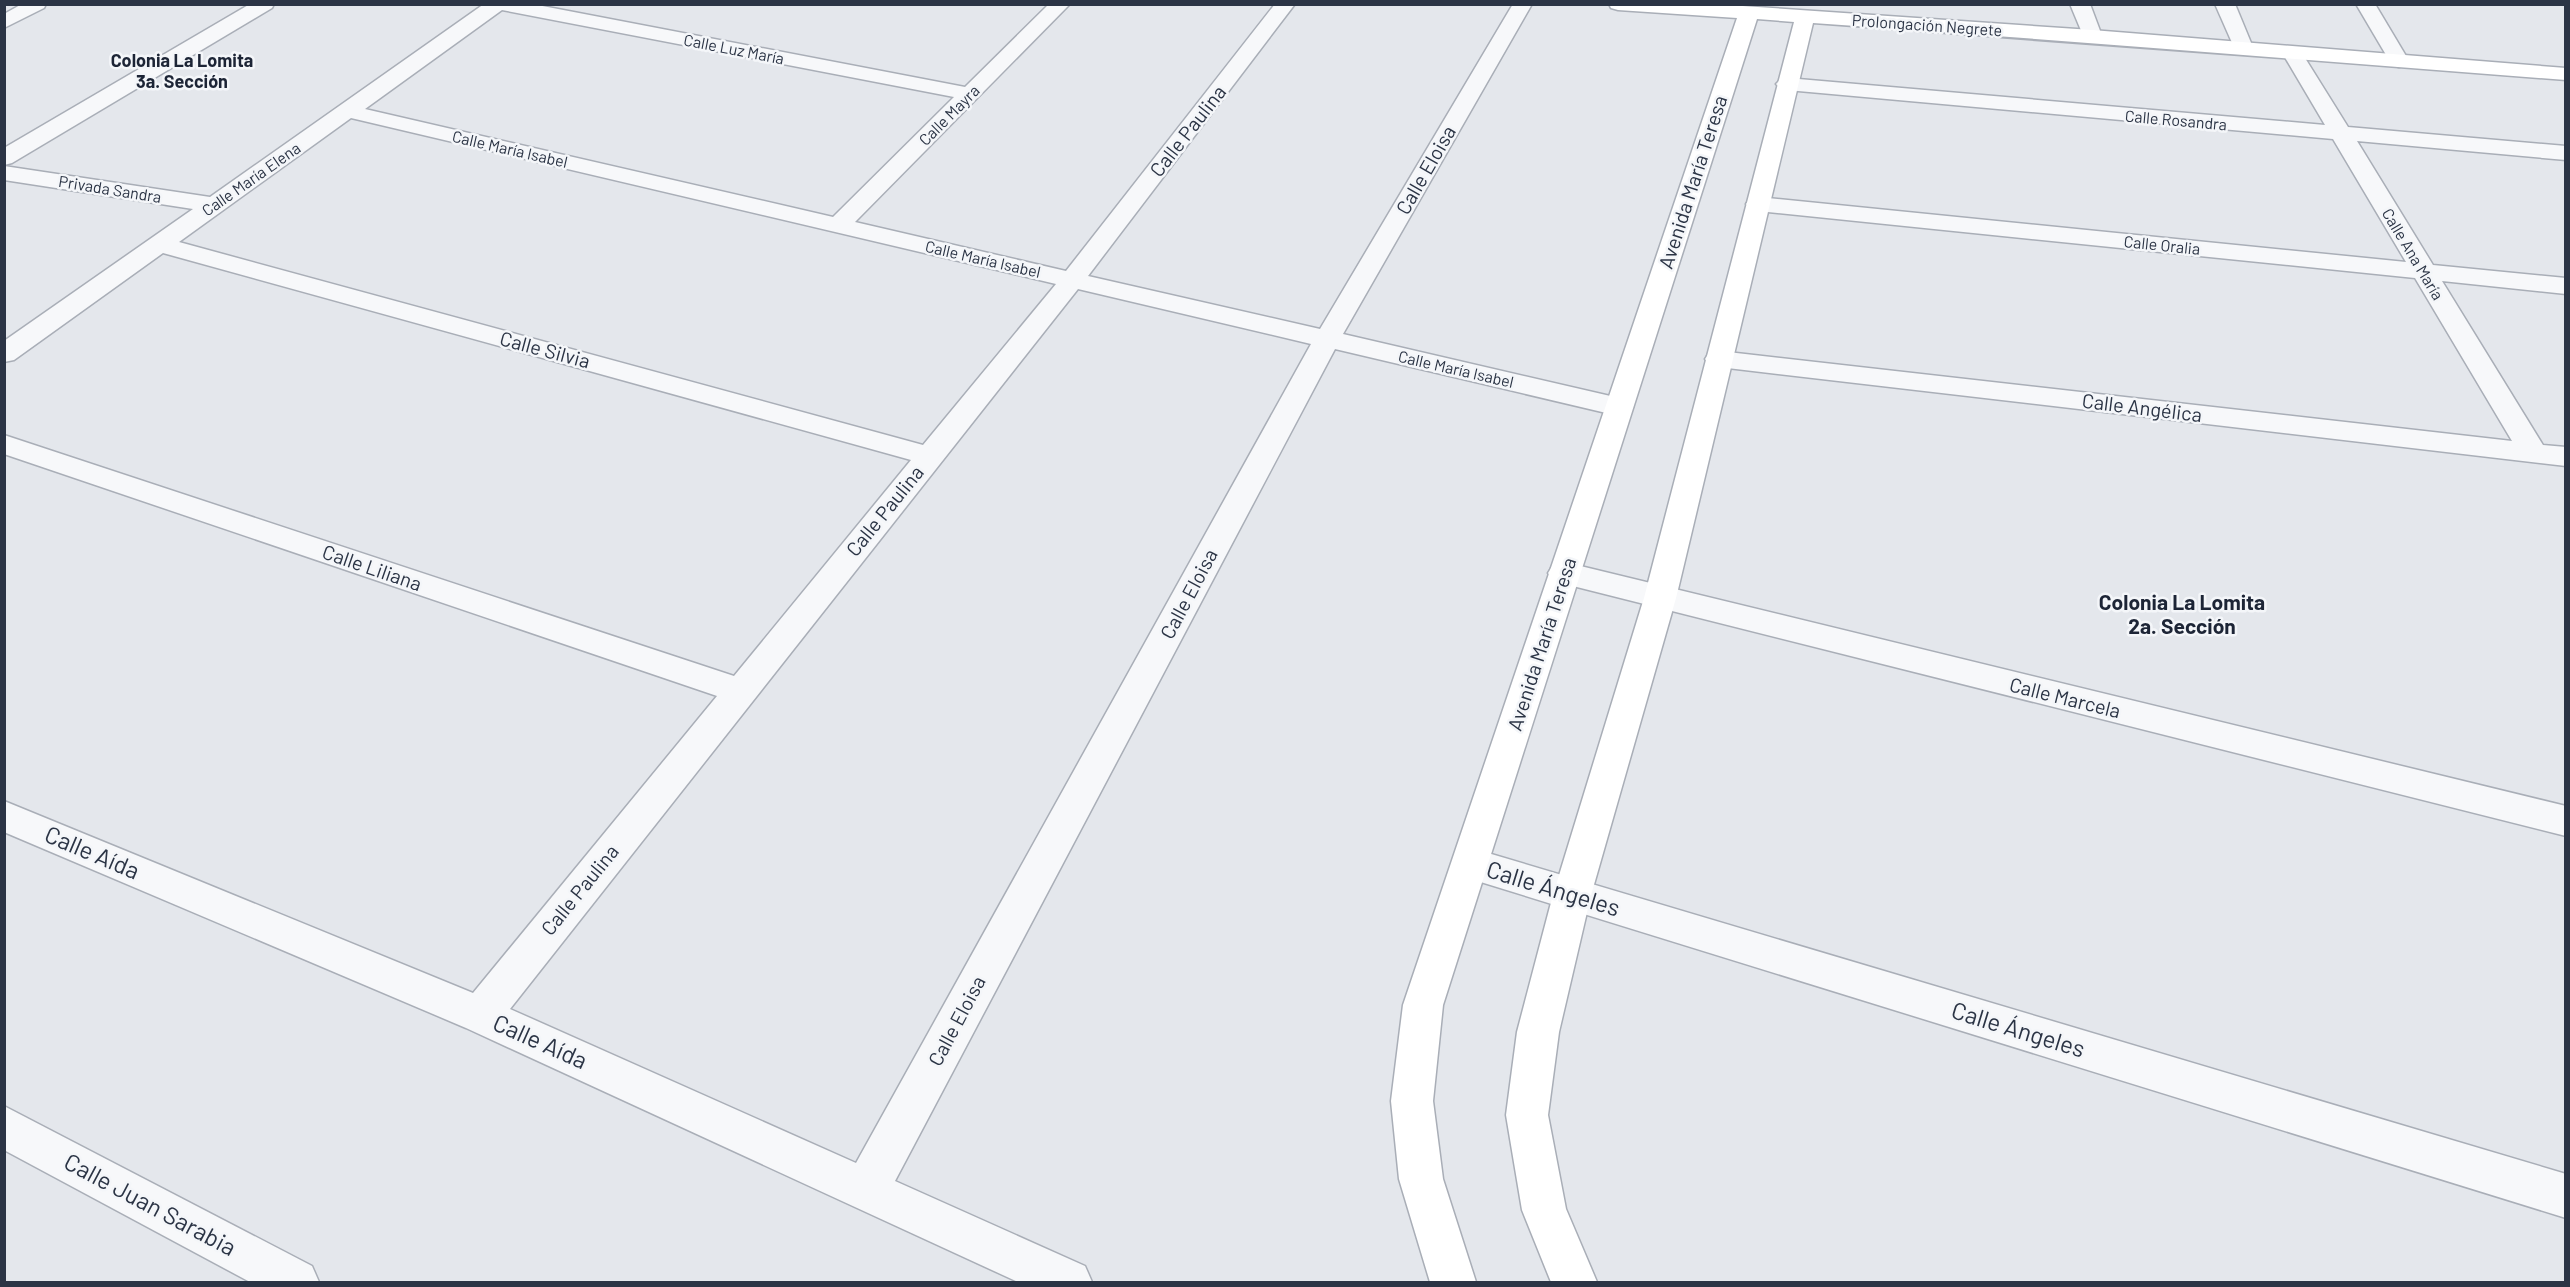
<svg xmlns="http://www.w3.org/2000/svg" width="2570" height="1287" viewBox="0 0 2570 1287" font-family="Barlow,sans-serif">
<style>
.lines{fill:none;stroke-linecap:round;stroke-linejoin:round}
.street-casing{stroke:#a9aeb7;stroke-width:3}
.secondary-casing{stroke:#a9aeb7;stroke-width:3}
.street{fill:#f7f8fa;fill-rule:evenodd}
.secondary{fill:#fff;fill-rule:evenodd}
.labels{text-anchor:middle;stroke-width:5;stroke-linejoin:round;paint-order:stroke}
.far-street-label{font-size:16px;fill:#2b3445;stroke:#f4f6f9}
.far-neighbourhood-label{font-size:18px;font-weight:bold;fill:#1d2536;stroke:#f4f6f9}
.street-label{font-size:20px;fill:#2b3445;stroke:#f4f6f9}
.neighbourhood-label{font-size:21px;font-weight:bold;fill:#1d2536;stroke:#f4f6f9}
.near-street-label{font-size:24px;fill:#2b3445;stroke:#f4f6f9}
</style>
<rect width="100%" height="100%" fill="#e4e7ec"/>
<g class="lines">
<!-- street casing -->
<g class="street-casing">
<g id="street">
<path d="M 22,4 L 46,4 L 44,8 L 4,28 L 4,14 Z"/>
<path d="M 250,4 L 274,4 L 272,8 L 12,163 L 4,165 L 4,148 Z"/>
<path d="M 484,4 L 532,4 L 965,87 L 1049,4 L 1070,4 L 855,222 L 1066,271 L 1275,4 L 1295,4 L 1088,276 L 1320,329 L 1513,4 L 1532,4 L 1343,334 L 1619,398 L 1629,401 L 1633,407 L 1629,413 L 1619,416 L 1335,349 L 895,1181 L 1085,1266 L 1092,1282 L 1018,1282 L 466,1028 L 4,832 L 4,801 L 473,993 L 717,696 L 4,454 L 4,435 L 734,676 L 911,460 L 163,253 L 14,360 L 4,362 L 4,341 L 193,209 L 4,180 L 4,166 L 210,197 ZM 502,10 L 954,97 L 833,217 L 365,109 ZM 351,118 L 1056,284 L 923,445 L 179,242 ZM 1078,289 L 1311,344 L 856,1163 L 510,1009 Z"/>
<path d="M 2070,4 L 2090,4 L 2102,36 L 2099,40 L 2085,40 Z"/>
<path d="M 2215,4 L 2235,4 L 2254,50 L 2251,54 L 2237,54 Z"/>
<path d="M 2356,4 L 2375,4 L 2409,61 L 2406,65 L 2399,67 L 2392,65 Z"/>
<path d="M 2293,48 L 2300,50 L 2348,127 L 2566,146 L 2566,160 L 2357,141 L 2433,265 L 2566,278 L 2566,294 L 2442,281 L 2543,445 L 2566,447 L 2566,466 L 1719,367 L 1709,365 L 1705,359 L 1709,353 L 1719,351 L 2512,441 L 2415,278 L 1758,211 L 1750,209 L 1746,204 L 1750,199 L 1758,197 L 2406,262 L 2333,139 L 1787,90 L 1780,88 L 1776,84 L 1780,80 L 1787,78 L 2325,125 L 2283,54 L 2286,50 Z"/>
<path d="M 1564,562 L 2566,806 L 2566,836 L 1553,581 L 1548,573 L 1553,565 Z"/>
<path d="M 1471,848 L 2566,1174 L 2566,1218 L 1458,875 L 1452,864 L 1458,853 Z"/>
<path d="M 4,1106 L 312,1266 L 319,1282 L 250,1282 L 4,1150 Z"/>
</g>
</g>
<!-- secondary casing -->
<g class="secondary-casing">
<path id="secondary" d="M 1609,4 L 1713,4 L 2092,30 L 2566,68 L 2566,80 C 2315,61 2064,40 1813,23 L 1676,598 L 1591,895 L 1559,1032 L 1548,1115 L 1566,1209 L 1597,1282 L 1551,1282 L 1522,1210 L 1506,1115 L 1517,1032 L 1553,895 L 1644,598 L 1794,22 L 1757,19 L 1443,1005 L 1433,1101 L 1443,1179 L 1476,1282 L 1430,1282 L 1399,1179 L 1391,1101 L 1403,1005 L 1737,18 L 1618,10 L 1611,8 Z"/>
</g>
<!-- street -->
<use href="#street" class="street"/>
<!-- secondary -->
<use href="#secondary" class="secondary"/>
</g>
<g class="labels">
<!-- far-street labels -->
<g class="far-street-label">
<text transform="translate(1927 25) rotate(4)" y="6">Prolongación Negrete</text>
<text transform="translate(734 49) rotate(11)" y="6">Calle Luz María</text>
<text transform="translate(949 115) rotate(-45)" y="6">Calle Mayra</text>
<text transform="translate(2176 120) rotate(5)" y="6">Calle Rosandra</text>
<text transform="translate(510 149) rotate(13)" y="6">Calle María Isabel</text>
<text transform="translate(251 179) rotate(-35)" y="6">Calle María Elena</text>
<text transform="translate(110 189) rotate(9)" y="6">Privada Sandra</text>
<text transform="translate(2162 245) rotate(6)" y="6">Calle Oralia</text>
<text transform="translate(2413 254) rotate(59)" y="6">Calle Ana María</text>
<text transform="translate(983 259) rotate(13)" y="6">Calle María Isabel</text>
<text transform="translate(1456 369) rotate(13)" y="6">Calle María Isabel</text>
</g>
<!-- far-neighbourhood labels -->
<g class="far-neighbourhood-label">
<text x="182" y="67">Colonia La Lomita<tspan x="182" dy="21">3a. Sección</tspan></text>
</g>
<!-- street labels -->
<g class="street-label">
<text transform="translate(1188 131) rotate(-52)" y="7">Calle Paulina</text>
<text transform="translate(1426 170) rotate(-60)" y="7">Calle Eloisa</text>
<text transform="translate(1693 182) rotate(-72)" y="7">Avenida María Teresa</text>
<text transform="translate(545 350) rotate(15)" y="7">Calle Silvia</text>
<text transform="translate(2142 408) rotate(7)" y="7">Calle Angélica</text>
<text transform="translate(885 511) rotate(-51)" y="7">Calle Paulina</text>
<text transform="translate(372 568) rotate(19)" y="7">Calle Liliana</text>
<text transform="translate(1189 594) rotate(-62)" y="7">Calle Eloisa</text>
<text transform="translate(1542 644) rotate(-72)" y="7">Avenida María Teresa</text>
<text transform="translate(2065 698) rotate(14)" y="7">Calle Marcela</text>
<text transform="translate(580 890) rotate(-51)" y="7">Calle Paulina</text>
<text transform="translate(957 1021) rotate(-62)" y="7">Calle Eloisa</text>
</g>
<!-- neighbourhood labels -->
<g class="neighbourhood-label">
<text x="2182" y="610">Colonia La Lomita<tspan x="2182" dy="24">2a. Sección</tspan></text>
</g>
<!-- near-street labels -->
<g class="near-street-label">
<text transform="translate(92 853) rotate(23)" y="8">Calle Aída</text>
<text transform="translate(1553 889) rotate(17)" y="8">Calle Ángeles</text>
<text transform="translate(2018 1030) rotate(17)" y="8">Calle Ángeles</text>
<text transform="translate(540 1042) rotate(24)" y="8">Calle Aída</text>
<text transform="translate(150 1205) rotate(28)" y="8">Calle Juan Sarabia</text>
</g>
</g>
<!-- border -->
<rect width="2570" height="1287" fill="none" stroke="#2b3445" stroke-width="12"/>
</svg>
